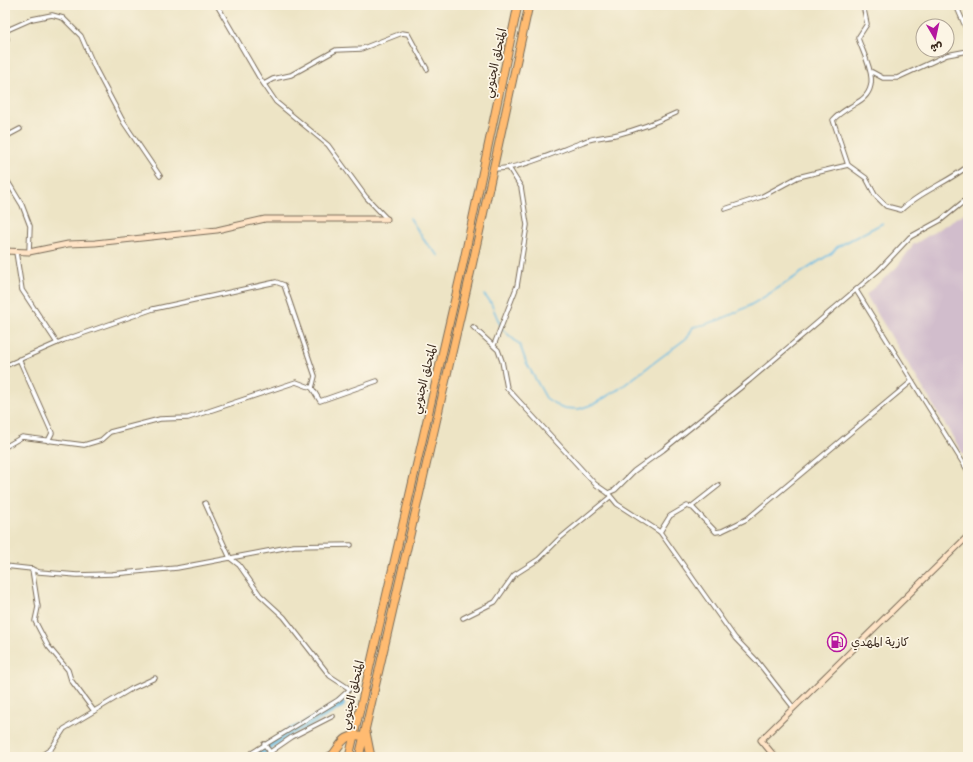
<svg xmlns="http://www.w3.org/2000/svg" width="973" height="762" viewBox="0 0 973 762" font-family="Pangolin,'Playpen Sans Arabic',sans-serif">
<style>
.industrial{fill:#d1bdcc}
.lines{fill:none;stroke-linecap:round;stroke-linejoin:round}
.stream{stroke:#69bbe4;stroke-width:1.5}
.river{stroke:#69bbe4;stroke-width:8}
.street-casing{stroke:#796b58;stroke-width:5.5}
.secondary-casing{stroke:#796b58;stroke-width:7}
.highway-casing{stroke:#796b58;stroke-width:9}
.street{stroke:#fff;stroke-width:3.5}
.secondary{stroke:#ffe4c6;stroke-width:5}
.highway{stroke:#ffbb71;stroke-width:7}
.labels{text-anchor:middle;stroke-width:3.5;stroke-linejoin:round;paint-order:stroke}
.street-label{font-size:12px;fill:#3b2a1e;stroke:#fcf5e5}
.poi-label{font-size:12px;fill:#3b2a1e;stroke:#fcf5e5;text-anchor:start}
</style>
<rect width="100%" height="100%" fill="#fcf5e5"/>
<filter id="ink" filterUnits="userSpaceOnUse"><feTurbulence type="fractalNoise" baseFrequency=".025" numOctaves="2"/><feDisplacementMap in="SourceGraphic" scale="8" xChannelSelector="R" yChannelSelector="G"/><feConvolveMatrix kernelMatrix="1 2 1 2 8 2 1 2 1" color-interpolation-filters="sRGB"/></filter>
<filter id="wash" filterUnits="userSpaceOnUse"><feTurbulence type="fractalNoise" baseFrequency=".012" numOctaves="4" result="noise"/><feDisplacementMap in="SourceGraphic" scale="16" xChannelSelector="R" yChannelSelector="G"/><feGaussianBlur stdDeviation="0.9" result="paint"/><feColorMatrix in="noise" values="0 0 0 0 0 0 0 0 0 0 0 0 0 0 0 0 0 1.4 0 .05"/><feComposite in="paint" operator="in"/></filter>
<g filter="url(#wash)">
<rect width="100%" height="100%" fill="#ede4c5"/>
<!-- industrial -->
<path class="industrial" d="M 968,211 L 968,462 L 866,295 L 897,267 L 913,245 Z"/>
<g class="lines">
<!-- stream -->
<g class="stream">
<path d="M 410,218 L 426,243 L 439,256"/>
<path d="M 484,295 L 490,301 L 502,329 L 520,345 L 526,362 L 546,398 L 561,408 L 579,409 L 594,404 L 619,389 L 688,337 L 693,327 C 742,319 790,278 832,253 L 837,247 L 883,223"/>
</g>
<!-- river -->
<path class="river" d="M 255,757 L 291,731 L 304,726 L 341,704"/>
</g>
</g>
<g filter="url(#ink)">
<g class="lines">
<!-- street casing -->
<g class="street-casing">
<g id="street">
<path d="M 217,5 L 259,77 L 276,102 L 328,145 L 366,197 L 387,219"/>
<path d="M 956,5 L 968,33"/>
<path d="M 5,31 L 32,19 L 52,15 L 63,18 L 81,36 L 95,68 L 124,123 L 160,176"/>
<path d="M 5,32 L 7,39 L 5,42"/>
<path d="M 872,72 L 883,78 L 897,78 L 947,55 L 968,51"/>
<path d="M 264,84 L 273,79 L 291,75 L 336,50 L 361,49 L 402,33 L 408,34 L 427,69"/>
<path d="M 5,137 L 20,129"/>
<path d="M 848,165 L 833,120 C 840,112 849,108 858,102 C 884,87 865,59 858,38 L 867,24 L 863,5"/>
<path d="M 493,169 C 522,169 555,152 583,142 C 594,137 607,137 619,134 C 639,129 657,122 676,113"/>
<path d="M 5,177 L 22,205 L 30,226 L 29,252"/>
<path d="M 725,209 L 761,197 L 798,177 L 848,165 L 866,178 L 875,195 L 886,206 L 901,210 C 921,191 947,183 968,166"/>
<path d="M 16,252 L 22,290 L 57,343"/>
<path d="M 856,290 L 968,471"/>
<path d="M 473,327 L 498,350 L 502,361 L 507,388 L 595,484 L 608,493 L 617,504 L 660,532 L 735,638 L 757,661 L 793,707"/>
<path d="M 494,345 L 517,286 L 527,225 L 521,187 L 509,168"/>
<path d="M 19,359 L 52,433 L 48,441"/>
<path d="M 5,366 L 64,340 L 153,309 L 276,282 L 284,285 L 315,376 L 312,388"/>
<path d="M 5,447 L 22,437 L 84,445 L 101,440 L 110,432 L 160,419 L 188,418 L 296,382 L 312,388 L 320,401 L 377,381"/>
<path d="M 608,493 L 615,490 L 634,471 L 663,450 L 750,380 L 879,270 L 910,237 L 941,220 L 968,198"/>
<path d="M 205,503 L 230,558 L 239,565 L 260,595 L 284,617 L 330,676 L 350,689 L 338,700 L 245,757"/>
<path d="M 691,507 L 719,485"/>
<path d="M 660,532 L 670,516 L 687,506 L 693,508 L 716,532 L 722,531 L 747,519 L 912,381"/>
<path d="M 5,566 L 32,569 L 39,572 L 77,575 L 112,574 L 177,568 L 294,546 L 351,545"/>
<path d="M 32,569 L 38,607 L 35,621 L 48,646 L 68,670 L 71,680 L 94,711"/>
<path d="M 463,618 L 495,602 L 514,575 L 539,559 L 559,539 L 610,497"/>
<path d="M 264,744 L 274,757"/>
<path d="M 39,757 L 51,749 L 64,729 L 131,689 L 155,678"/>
<path d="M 263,757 L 292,737 L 333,716"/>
<path d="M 325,757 L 332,753"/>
</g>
</g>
<!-- secondary casing -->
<g class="secondary-casing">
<g id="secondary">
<path d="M 5,251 L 29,252 L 68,244 L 95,243 L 217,230 L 265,219 L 387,219"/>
<path d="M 775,757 L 761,740 L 968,536"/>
</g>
</g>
<!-- highway casing -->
<g class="highway-casing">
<g id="highway">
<path d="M 366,732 L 371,757"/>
<path d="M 331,757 C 342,743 344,732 364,737"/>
<path d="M 349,757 L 463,264 L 518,5"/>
<path d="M 359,757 L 472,266 L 529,5"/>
</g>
</g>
<!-- street -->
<use href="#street" class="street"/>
<!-- secondary -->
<use href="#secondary" class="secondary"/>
<!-- highway -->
<use href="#highway" class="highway"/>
</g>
</g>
<!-- icons -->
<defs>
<g id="fuel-ring" transform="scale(1)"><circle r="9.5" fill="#fcf5e5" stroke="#b5179e" stroke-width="1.5"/><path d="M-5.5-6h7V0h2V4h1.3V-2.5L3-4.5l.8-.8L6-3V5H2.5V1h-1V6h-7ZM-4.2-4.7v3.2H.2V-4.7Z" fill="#b5179e"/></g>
</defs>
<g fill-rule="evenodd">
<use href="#fuel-ring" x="837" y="642"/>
</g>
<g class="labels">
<!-- street labels -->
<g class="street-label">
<text transform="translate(495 63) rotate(-78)" y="4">المتحلق الجنوبي</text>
<text transform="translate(424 379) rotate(-76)" y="4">المتحلق الجنوبي</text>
<text transform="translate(352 695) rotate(-77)" y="4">المتحلق الجنوبي</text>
</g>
<!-- poi labels -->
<g class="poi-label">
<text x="851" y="646">كازية المهدي</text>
</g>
</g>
<!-- margin -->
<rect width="973" height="762" fill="none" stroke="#fcf5e5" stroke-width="20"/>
<!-- north arrow -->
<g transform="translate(935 38) rotate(171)"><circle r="19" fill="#fcf5e5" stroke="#afa495"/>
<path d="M0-3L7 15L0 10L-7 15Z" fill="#b5179e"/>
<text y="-6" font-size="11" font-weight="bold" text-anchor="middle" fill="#3b2a1e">ش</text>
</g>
</svg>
